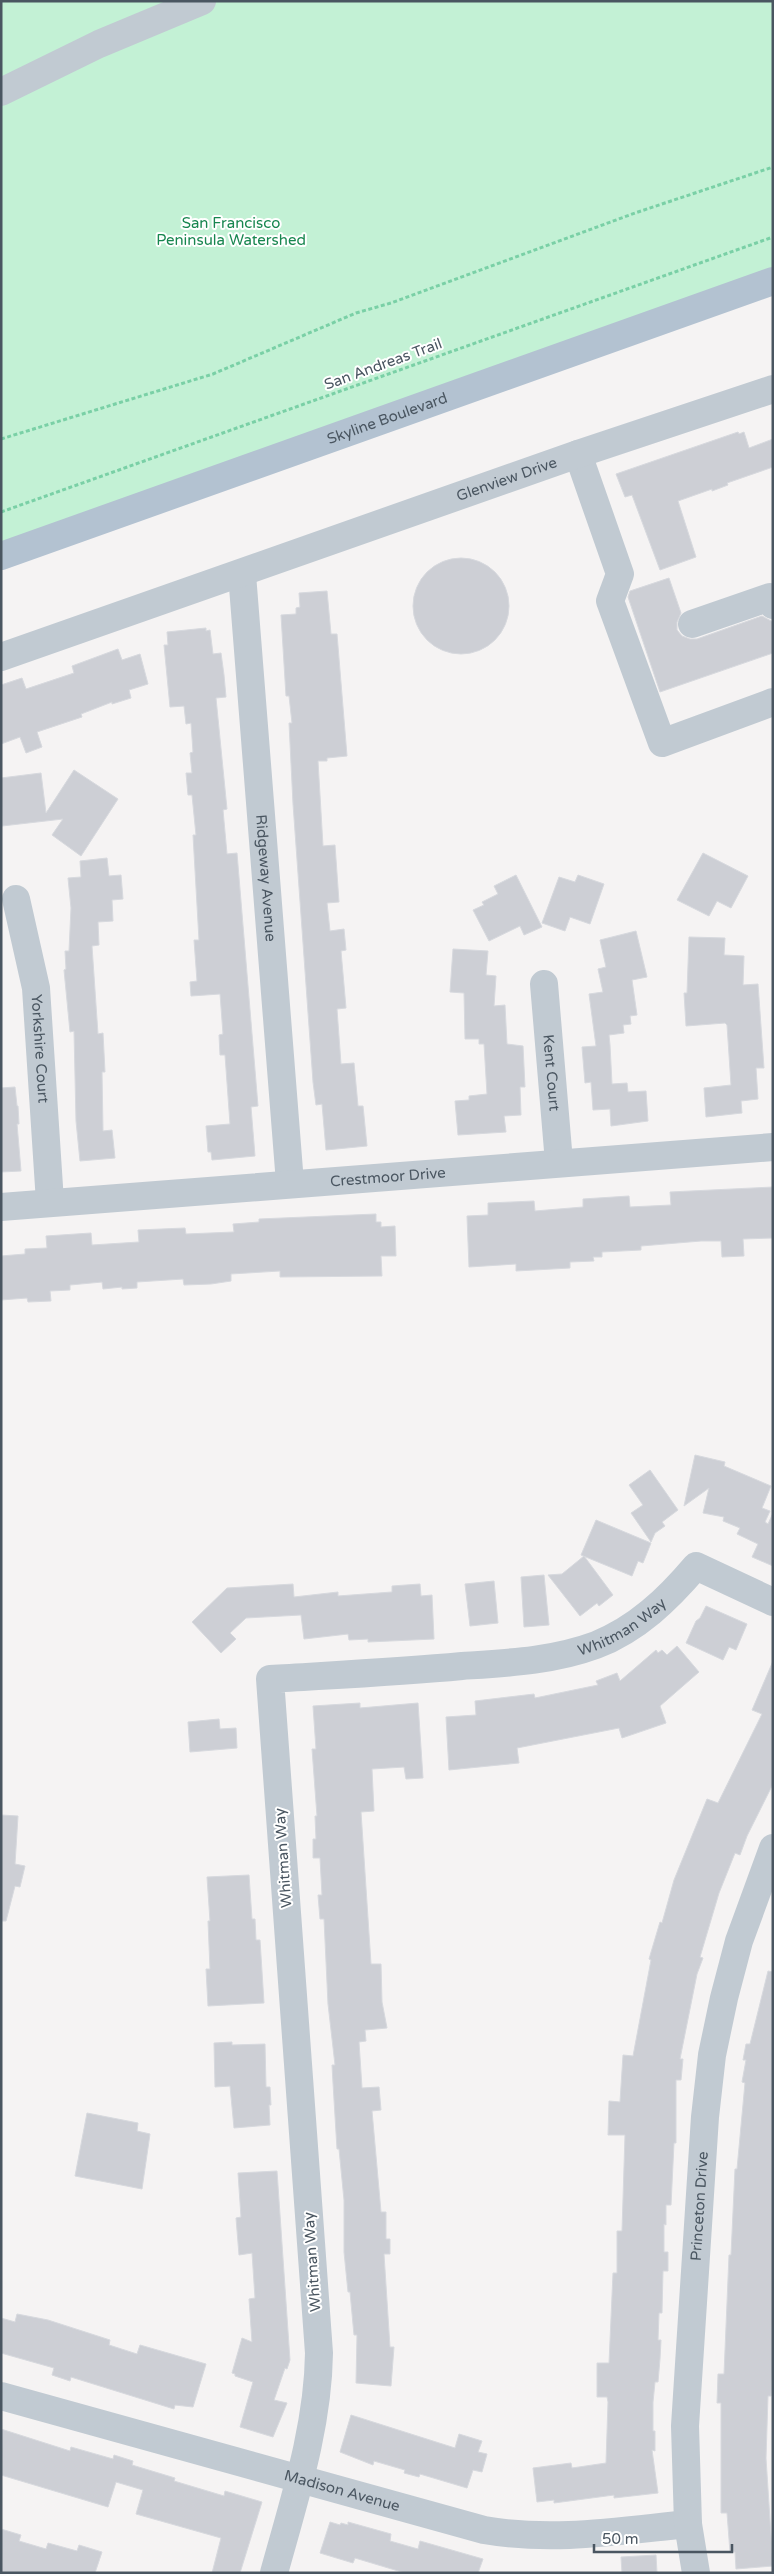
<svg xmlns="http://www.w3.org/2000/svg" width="774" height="2574" viewBox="0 0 774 2574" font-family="'Varela Round',sans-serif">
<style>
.green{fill:#c3f1d5}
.building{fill:#cdcfd5;stroke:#d7d9de}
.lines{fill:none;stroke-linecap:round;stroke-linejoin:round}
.path{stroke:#7ad0a6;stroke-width:3;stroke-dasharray:4 2.5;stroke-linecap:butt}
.minor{stroke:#c1cad2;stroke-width:28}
.major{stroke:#b3c2d1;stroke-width:28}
.labels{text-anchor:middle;stroke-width:4;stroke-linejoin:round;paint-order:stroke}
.park-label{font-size:15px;fill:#17864f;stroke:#fff}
.street-label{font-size:15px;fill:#4a5661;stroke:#fff}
</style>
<rect width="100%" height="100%" fill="#f5f3f3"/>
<!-- green -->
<path class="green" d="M 1,1 L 773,1 L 773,281 L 1,556 Z"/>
<!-- building -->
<g class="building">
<path d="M 738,432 L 739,434 L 744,432 L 749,448 L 773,439 L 773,467 L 727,483 L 728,485 L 712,491 L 712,489 L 678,501 L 696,557 L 660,570 L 632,495 L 625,497 L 616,474 Z"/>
<circle cx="461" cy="606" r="48"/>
<path d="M 669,578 L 681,613 L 677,622 L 677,630 L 682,636 L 690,639 L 697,639 L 762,616 L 773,622 L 773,653 L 660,692 L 628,597 L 630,591 Z"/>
<path d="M 327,591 L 331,634 L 337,634 L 347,756 L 327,758 L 327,761 L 318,761 L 323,846 L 335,845 L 339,902 L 327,903 L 330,931 L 344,929 L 346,950 L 341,951 L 346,1008 L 337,1009 L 341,1064 L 354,1063 L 358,1106 L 363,1106 L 367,1146 L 326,1150 L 322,1104 L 316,1105 L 313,1082 L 293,804 L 289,723 L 292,723 L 289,696 L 286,696 L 281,615 L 296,614 L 296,608 L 300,607 L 299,593 Z"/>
<path d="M 206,628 L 206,631 L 210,630 L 213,654 L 221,653 L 224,675 L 226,697 L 216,698 L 227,809 L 223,810 L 227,854 L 237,853 L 258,1106 L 251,1107 L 255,1156 L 212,1160 L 211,1152 L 208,1152 L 206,1126 L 230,1124 L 225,1055 L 220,1055 L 219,1035 L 223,1034 L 220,994 L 191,996 L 190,982 L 197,981 L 194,940 L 199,940 L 193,835 L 196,835 L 192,795 L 188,795 L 186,773 L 192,773 L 190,753 L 193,752 L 191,723 L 186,724 L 184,706 L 170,707 L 164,645 L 168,645 L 167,632 Z"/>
<path d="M 118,649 L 122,660 L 140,654 L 148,684 L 129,690 L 131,698 L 112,704 L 112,702 L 81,714 L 82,717 L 37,732 L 42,747 L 26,753 L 20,737 L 1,744 L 1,685 L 22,678 L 26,689 L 74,673 L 72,666 Z"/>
<path d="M 74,770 L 118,799 L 81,856 L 52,835 L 63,819 L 2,826 L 1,778 L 41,773 L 46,813 Z"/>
<path d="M 703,853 L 748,876 L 731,908 L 717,901 L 709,916 L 677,900 Z"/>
<path d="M 107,858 L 109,876 L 121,875 L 123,899 L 112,900 L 113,921 L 98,922 L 99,945 L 92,946 L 98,1034 L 103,1033 L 105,1072 L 102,1072 L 103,1131 L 112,1130 L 115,1158 L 80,1161 L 76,1121 L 74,1031 L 70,1032 L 64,970 L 66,969 L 65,951 L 69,951 L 71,908 L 68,878 L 81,877 L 80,861 Z"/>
<path d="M 516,875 L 542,927 L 524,935 L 520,926 L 489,941 L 473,910 L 484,905 L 482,902 L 498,894 L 494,886 Z"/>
<path d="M 578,875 L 604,884 L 590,924 L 570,917 L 565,931 L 542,923 L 559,877 L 575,882 Z"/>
<path d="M 636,931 L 647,977 L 632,980 L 637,1015 L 630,1016 L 631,1024 L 623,1025 L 624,1033 L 609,1035 L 610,1045 L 612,1084 L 627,1083 L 628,1092 L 646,1091 L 648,1121 L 611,1126 L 610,1109 L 593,1110 L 591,1082 L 585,1083 L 582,1047 L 596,1046 L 589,994 L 603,992 L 598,969 L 606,967 L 600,940 Z"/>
<path d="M 689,937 L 725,938 L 724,955 L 744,956 L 743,985 L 758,984 L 764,1068 L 756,1068 L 758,1099 L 741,1101 L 742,1113 L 706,1117 L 704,1088 L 731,1085 L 727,1025 L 725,1023 L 686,1026 L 684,993 L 687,993 Z"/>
<path d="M 453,949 L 488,951 L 486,975 L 496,976 L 494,1006 L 505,1005 L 507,1044 L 523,1046 L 525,1087 L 520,1087 L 521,1115 L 504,1116 L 506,1132 L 458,1135 L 455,1101 L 469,1100 L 469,1096 L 487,1094 L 484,1044 L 479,1044 L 479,1039 L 465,1039 L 464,993 L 450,992 Z"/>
<path d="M 15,1087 L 17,1106 L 18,1106 L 19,1124 L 17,1124 L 21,1171 L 1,1172 L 1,1088 Z"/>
<path d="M 773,1187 L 773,1238 L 743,1239 L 744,1256 L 722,1257 L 721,1241 L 701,1241 L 641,1246 L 641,1250 L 602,1252 L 602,1257 L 593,1257 L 594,1261 L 570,1262 L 570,1268 L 516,1271 L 516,1264 L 469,1267 L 467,1216 L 488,1215 L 488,1203 L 534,1201 L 535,1211 L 583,1207 L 583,1199 L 629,1196 L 630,1207 L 671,1205 L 670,1192 Z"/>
<path d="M 376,1214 L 376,1222 L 381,1222 L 381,1227 L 395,1226 L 396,1256 L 381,1256 L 382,1276 L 280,1277 L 280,1271 L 231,1274 L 231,1281 L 211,1284 L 184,1285 L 183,1279 L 137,1282 L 137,1288 L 122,1289 L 122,1287 L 103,1289 L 102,1282 L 70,1285 L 70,1290 L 50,1291 L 51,1301 L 28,1302 L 27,1298 L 1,1300 L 1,1256 L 25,1254 L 25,1249 L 47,1248 L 46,1236 L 91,1233 L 92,1245 L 139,1242 L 138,1230 L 185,1228 L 186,1234 L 234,1232 L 233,1224 L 259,1222 L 259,1219 Z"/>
<path d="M 695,1455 L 725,1462 L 724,1466 L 771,1486 L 762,1508 L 770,1511 L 765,1522 L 768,1524 L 773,1513 L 773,1566 L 752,1557 L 758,1544 L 737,1534 L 740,1528 L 723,1521 L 724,1517 L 703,1513 L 709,1488 L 684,1506 Z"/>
<path d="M 650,1470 L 678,1510 L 662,1522 L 665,1526 L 655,1533 L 651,1542 L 631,1513 L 643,1505 L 629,1485 Z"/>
<path d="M 596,1520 L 651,1543 L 643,1563 L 638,1561 L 632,1576 L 581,1555 Z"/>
<path d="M 584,1556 L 613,1595 L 599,1606 L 597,1603 L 580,1616 L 548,1575 L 562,1574 Z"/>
<path d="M 544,1575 L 549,1625 L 524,1627 L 521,1577 Z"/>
<path d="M 494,1581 L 498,1623 L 470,1626 L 465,1584 Z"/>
<path d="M 293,1584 L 294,1597 L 338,1592 L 338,1596 L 392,1592 L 392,1586 L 420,1584 L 421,1596 L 432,1595 L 434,1639 L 368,1642 L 368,1639 L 349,1640 L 348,1634 L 304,1639 L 301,1615 L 246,1618 L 230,1633 L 236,1639 L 221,1653 L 192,1622 L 227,1588 Z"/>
<path d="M 706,1606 L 747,1624 L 736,1650 L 729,1647 L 723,1660 L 686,1643 L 696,1621 L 700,1618 Z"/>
<path d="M 677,1646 L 699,1672 L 660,1706 L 666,1723 L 622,1738 L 619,1728 L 517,1748 L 519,1763 L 449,1770 L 446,1717 L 476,1715 L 475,1701 L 534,1694 L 535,1698 L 598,1685 L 596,1681 L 617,1673 L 620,1681 L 656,1650 L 658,1653 L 662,1650 L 667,1655 Z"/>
<path d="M 773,1661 L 773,1784 L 747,1836 L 740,1855 L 735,1853 L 719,1893 L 700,1957 L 703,1958 L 697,1974 L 680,2059 L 683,2059 L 681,2080 L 676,2080 L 676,2143 L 674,2143 L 671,2205 L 666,2205 L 666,2225 L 664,2224 L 664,2252 L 668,2252 L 668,2271 L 663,2271 L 662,2313 L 659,2313 L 658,2340 L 661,2340 L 660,2359 L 658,2382 L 655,2382 L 653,2402 L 653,2431 L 655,2431 L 655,2451 L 652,2450 L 658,2493 L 614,2498 L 614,2495 L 554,2503 L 554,2500 L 537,2502 L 533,2468 L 571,2463 L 572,2468 L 606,2463 L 608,2402 L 607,2397 L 597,2397 L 597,2363 L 609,2363 L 613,2273 L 617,2273 L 617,2231 L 622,2231 L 625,2135 L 608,2135 L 609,2101 L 620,2102 L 623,2055 L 633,2056 L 651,1960 L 649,1959 L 660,1922 L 662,1923 L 674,1880 L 707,1799 L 718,1803 L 762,1714 L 752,1710 Z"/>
<path d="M 360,1703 L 360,1708 L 418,1703 L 423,1778 L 406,1779 L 404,1767 L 372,1769 L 374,1811 L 361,1812 L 371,1964 L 381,1964 L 382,2002 L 387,2028 L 365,2030 L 366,2041 L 359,2042 L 362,2088 L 379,2087 L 381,2110 L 372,2111 L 381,2212 L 386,2212 L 386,2239 L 390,2239 L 390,2254 L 384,2254 L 390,2347 L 394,2347 L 391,2386 L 356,2383 L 357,2335 L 354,2335 L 350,2292 L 348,2292 L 344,2252 L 344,2200 L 339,2149 L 337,2149 L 333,2083 L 332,2065 L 335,2065 L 328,2004 L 324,1919 L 320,1919 L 318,1895 L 322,1895 L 320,1858 L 313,1858 L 313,1839 L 316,1839 L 315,1816 L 317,1816 L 312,1749 L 316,1749 L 313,1706 Z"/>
<path d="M 219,1719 L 220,1729 L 236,1728 L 237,1748 L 190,1752 L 188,1722 Z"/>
<path d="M 1,1815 L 18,1816 L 15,1864 L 25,1866 L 20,1887 L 15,1886 L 6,1921 L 1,1921 Z"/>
<path d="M 249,1875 L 252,1919 L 255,1919 L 256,1940 L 260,1940 L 264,2003 L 208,2006 L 206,1969 L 210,1969 L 208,1921 L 210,1921 L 207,1877 Z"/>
<path d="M 768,1971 L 773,1972 L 773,2361 L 771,2396 L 768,2396 L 766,2458 L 773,2566 L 736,2569 L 735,2552 L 730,2552 L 727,2513 L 721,2513 L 721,2403 L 717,2403 L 718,2374 L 724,2374 L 729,2255 L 731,2255 L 735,2169 L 737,2169 L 745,2083 L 742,2082 L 746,2060 L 743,2060 L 746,2044 L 750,2044 Z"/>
<path d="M 232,2042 L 232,2045 L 265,2044 L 266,2087 L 270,2087 L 271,2105 L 269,2105 L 270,2125 L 234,2128 L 230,2086 L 215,2087 L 214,2043 Z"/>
<path d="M 87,2113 L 138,2123 L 137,2131 L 150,2134 L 142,2189 L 75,2176 Z"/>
<path d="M 277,2171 L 290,2360 L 287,2369 L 285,2368 L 274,2400 L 287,2403 L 273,2437 L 240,2427 L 253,2382 L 235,2376 L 235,2374 L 232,2373 L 242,2338 L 252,2342 L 249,2299 L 255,2298 L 252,2253 L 239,2255 L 236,2218 L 241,2217 L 238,2173 Z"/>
<path d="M 17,2314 L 48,2320 L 110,2340 L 109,2345 L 137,2354 L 140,2345 L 206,2364 L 193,2407 L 175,2405 L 174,2409 L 71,2377 L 70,2381 L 52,2375 L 54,2368 L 1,2353 L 1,2318 L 15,2322 Z"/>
<path d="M 351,2415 L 455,2448 L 459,2434 L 482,2441 L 478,2452 L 487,2454 L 482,2472 L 473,2470 L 467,2488 L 420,2474 L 419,2477 L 404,2473 L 405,2470 L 374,2461 L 373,2465 L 340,2452 Z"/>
<path d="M 1,2429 L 70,2451 L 71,2447 L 113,2459 L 114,2455 L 133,2461 L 132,2465 L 175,2478 L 174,2481 L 224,2496 L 225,2491 L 262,2502 L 240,2573 L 212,2573 L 221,2538 L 136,2514 L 143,2490 L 116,2482 L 108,2507 L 1,2475 Z"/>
<path d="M 330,2522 L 340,2525 L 341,2523 L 348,2525 L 348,2522 L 391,2534 L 390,2541 L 418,2549 L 420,2541 L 483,2559 L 478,2573 L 405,2573 L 355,2558 L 353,2563 L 320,2553 Z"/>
<path d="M 1,2529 L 21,2535 L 19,2541 L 46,2549 L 48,2543 L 77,2551 L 79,2545 L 102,2552 L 95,2573 L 1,2573 Z"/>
<path d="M 656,2555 L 657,2573 L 622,2573 L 621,2557 Z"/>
</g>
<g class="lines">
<!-- path -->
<g class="path">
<path d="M 1,439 L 213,374 L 356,313 L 391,303 L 635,213 L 773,167"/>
<path d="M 1,512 L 773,237"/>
</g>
<!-- minor -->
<g class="minor">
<path d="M 1,92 L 99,44 L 202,1"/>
<path d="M 578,454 L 620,574 L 610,601 L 662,743 L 773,702"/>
<path id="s1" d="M 242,574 L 290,1183"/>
<path d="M 692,624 L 770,597 L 773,605"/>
<path id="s2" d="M 1,657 L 578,454 L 773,389"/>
<path id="s3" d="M 16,899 L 36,988 L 50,1202"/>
<path id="s4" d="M 544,984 L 559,1162"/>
<path id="s5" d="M 1,1207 L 773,1147"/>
<path id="s6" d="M 1,2396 L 484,2530 C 553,2542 618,2531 688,2524"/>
<path id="s7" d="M 274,2573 C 294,2500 318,2428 319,2353 L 270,1679 C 334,1675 398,1672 462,1666 C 507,1663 553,1661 596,1645 C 637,1629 668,1599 696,1566 L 773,1602"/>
<path id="s8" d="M 696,2573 L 688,2524 L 685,2426 L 705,2117 L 712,2055 L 724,1998 L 739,1941 L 773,1848"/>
</g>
<!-- major -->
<path class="major" id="s9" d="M 1,556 L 773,281"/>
</g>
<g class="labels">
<!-- park labels -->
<g class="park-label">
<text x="231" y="228">San Francisco<tspan x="231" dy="17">Peninsula Watershed</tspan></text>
</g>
<!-- street labels -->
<g class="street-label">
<text transform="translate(383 364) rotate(-20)" y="5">San Andreas Trail</text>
<text dy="5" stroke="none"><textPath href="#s9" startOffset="410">Skyline Boulevard</textPath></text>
<text dy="5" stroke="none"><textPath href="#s2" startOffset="536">Glenview Drive</textPath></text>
<text dy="5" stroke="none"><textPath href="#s1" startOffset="305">Ridgeway Avenue</textPath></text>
<text dy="5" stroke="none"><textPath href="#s3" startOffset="152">Yorkshire Court</textPath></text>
<text dy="5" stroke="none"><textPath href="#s4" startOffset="89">Kent Court</textPath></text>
<text dy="5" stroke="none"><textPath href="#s5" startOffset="388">Crestmoor Drive</textPath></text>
<text dy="5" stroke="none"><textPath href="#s7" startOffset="1261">Whitman Way</textPath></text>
<text transform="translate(283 1858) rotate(-94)" y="5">Whitman Way</text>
<text dy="5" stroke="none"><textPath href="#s8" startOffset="368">Princeton Drive</textPath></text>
<text transform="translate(312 2262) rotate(-94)" y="5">Whitman Way</text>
<text dy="5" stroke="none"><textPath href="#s6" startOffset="354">Madison Avenue</textPath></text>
</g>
</g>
<!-- border -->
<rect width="774" height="2574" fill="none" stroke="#4a5661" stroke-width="5"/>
<!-- scale -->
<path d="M594 2544v8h138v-8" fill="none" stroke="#4a5661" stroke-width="2.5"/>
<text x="602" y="2544" font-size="15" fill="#4a5661" stroke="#ffffff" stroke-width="4" paint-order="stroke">50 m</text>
</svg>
